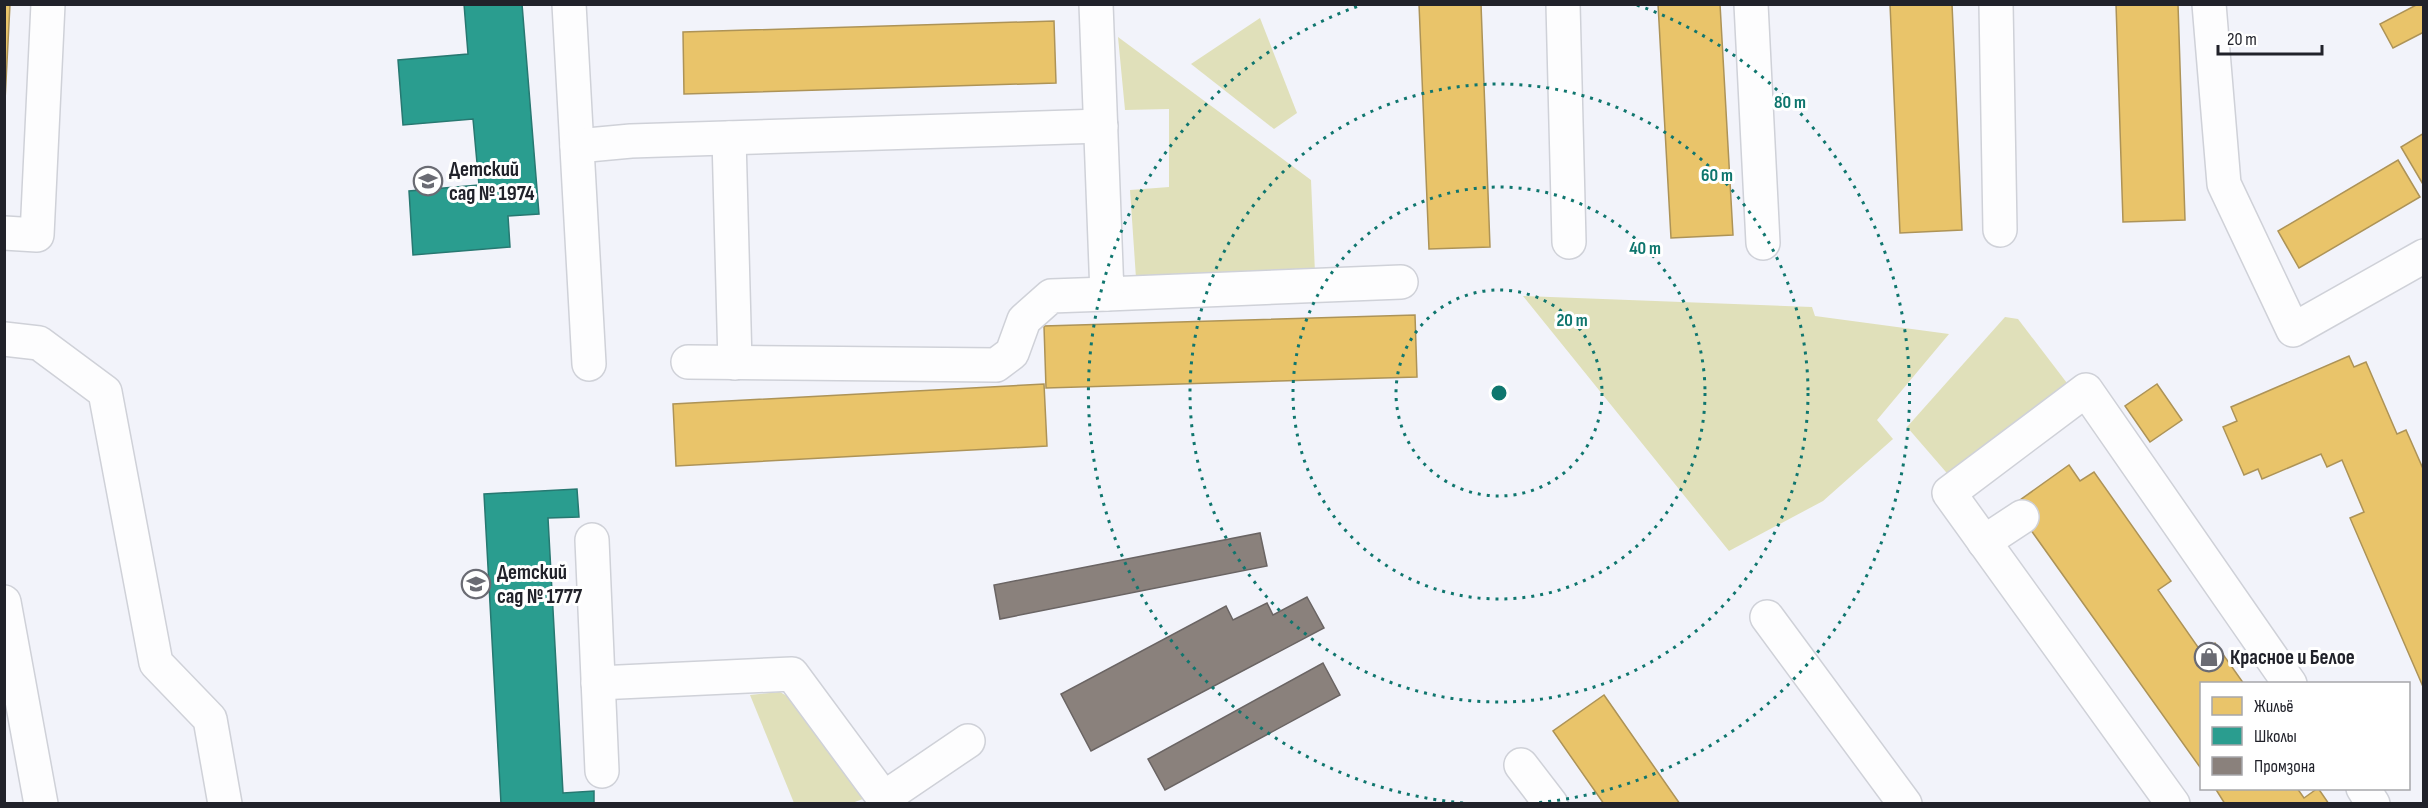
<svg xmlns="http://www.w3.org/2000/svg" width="2428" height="808" viewBox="0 0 2428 808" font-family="'Sofia Sans Condensed',sans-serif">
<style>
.green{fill:#e0e0ba}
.homes{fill:#e9c46a;stroke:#ad9357;stroke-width:1.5}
.schools{fill:#2a9d8f;stroke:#277871;stroke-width:1.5}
.industry{fill:#8a817c;stroke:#6a6463;stroke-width:1.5}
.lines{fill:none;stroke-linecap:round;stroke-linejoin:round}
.minor-casing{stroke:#cfd1d8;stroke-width:36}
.minor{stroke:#fdfdfe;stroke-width:33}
.ring{fill:none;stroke:#0f766e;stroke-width:3;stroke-dasharray:3 6}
.labels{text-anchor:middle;stroke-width:6;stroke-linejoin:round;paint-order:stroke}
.poi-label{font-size:21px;font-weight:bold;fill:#21222a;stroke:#fff;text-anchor:start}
.centre{fill:#0f766e;stroke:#fff;stroke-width:3}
.ring-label{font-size:18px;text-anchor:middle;font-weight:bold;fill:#0f766e;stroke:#fff;stroke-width:6;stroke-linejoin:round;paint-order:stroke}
</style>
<rect width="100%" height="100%" fill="#f2f3fa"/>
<!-- green -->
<g class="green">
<path d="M 1260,18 L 1297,113 L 1274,129 L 1191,64 Z"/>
<path d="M 1118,37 L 1311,180 L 1315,273 L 1136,278 L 1130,190 L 1169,187 L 1169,109 L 1125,110 Z"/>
<path d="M 1523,296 L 1812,307 L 1815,316 L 1949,334 L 1877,420 L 1893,439 L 1823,501 L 1729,551 Z"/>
<path d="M 2005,317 L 2018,319 L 2070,387 L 1952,479 L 1907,427 Z"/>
<path d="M 780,692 L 799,703 L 863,799 L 852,803 L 794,803 L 750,695 Z"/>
</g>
<!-- homes -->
<g class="homes">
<path d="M 4,4 L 10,4 L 4,120 Z"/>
<path d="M 1419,4 L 1481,4 L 1490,247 L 1429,249 Z"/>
<path d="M 1658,4 L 1720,4 L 1733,235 L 1671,238 Z"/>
<path d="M 1890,4 L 1952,4 L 1962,230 L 1900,233 Z"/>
<path d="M 2116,4 L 2178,4 L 2185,220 L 2123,222 Z"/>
<path d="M 2418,4 L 2424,6 L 2424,32 L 2393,48 L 2380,24 Z"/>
<path d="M 1054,21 L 1056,83 L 684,94 L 683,32 Z"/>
<path d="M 2424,133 L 2424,186 L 2401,147 Z"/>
<path d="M 2398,160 L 2420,197 L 2299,268 L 2278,231 Z"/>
<path d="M 1415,315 L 1417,377 L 1046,388 L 1044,326 Z"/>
<path d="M 2349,356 L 2354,367 L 2366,362 L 2397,434 L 2406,430 L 2424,471 L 2424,689 L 2350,518 L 2364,512 L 2342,460 L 2327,467 L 2321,454 L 2262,479 L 2258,469 L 2244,475 L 2223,427 L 2237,421 L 2231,407 Z"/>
<path d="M 1044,384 L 1047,446 L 676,466 L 673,404 Z"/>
<path d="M 2157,384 L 2182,420 L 2150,442 L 2125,406 Z"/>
<path d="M 2069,465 L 2080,481 L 2094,472 L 2171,581 L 2158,590 L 2202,653 L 2215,643 L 2244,684 L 2202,684 L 2202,770 L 2013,505 Z"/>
<path d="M 1604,695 L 1680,804 L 1604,804 L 1553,731 Z"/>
<path d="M 2215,788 L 2297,788 L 2304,798 L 2318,788 L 2329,804 L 2225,804 Z"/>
</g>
<!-- schools -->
<g class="schools">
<path d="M 464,4 L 522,4 L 539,214 L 508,216 L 510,247 L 413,255 L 409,191 L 479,185 L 473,119 L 403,125 L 398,60 L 468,54 Z"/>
<path d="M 577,489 L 579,517 L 548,518 L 563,793 L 594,791 L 594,804 L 501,804 L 484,494 Z"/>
</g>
<!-- industry -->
<g class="industry">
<path d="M 1260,533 L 1267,566 L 1000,619 L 994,585 Z"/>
<path d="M 1307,597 L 1324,628 L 1091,751 L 1061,694 L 1226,606 L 1233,620 L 1267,603 L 1273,615 Z"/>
<path d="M 1323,663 L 1340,695 L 1165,790 L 1148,759 Z"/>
</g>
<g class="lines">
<!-- minor casing -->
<g class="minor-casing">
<g id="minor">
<path d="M 569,4 L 589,364"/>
<path d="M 1096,4 L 1107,294 L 1401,282"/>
<path d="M 1563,4 L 1569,242"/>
<path d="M 1751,4 L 1763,243"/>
<path d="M 1996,4 L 2000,230"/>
<path d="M 2209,4 L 2224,184 L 2293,330 L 2424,256"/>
<path d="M 729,138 L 735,363"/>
<path d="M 577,146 L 631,141 L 1101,126"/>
<path d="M 4,233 L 37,235 L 48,4"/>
<path d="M 4,339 L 39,343 L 105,392 L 156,663 L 210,719 L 225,804"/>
<path d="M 688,362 L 996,365 L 1012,353 L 1024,320 L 1051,296 L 1107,294"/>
<path d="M 592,540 L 602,771"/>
<path d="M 1984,542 L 2022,517"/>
<path d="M 4,602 L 41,804"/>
<path d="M 1767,617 L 1905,804"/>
<path d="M 598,683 L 792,674 L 888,804"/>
<path d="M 1521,765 L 1551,804"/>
<path d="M 2363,788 L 2373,804"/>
<path d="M 884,798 L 968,741"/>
<path d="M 2173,804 L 1949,493 L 2086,390 L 2290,684"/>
</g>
</g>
<!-- minor -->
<use href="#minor" class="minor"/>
</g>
<!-- distance rings -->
<g class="ring">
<circle cx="1499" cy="393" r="103"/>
<circle cx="1499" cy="393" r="206"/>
<circle cx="1499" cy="393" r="309"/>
<path d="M1463 803A412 412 0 0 1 1361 5M1637 5A412 412 0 0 1 1535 803"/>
</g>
<!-- icons -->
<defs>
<g id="school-ring" transform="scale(1.5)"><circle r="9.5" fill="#fff" stroke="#6a6b73" stroke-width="1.5"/><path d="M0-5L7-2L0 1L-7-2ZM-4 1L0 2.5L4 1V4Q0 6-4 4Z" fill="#6a6b73"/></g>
<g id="shop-ring" transform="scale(1.5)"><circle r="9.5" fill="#fff" stroke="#6a6b73" stroke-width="1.5"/><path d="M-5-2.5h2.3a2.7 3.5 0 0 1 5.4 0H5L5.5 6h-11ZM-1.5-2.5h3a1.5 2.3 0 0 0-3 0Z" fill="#6a6b73"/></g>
</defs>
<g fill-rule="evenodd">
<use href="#school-ring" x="428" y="181"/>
<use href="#school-ring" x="476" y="584"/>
<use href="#shop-ring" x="2209" y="657"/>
</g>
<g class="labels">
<!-- poi labels -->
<g class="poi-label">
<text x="449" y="176">Детский<tspan x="449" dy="24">сад № 1974</tspan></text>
<text x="497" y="579">Детский<tspan x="497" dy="24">сад № 1777</tspan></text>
<text x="2230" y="664">Красное и Белое</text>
</g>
</g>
<circle cx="1499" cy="393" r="9" class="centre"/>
<g class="ring-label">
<text x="1790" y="108">80 m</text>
<text x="1717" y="181">60 m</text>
<text x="1645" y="254">40 m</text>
<text x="1572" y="326">20 m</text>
</g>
<!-- border -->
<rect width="2428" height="808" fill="none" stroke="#21222a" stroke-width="12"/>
<!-- legend -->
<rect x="2200" y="682" width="210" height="108" fill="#ffffff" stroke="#a6a7aa" stroke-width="1.5"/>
<rect x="2212" y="697" width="30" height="18" fill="#e9c46a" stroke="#a6a7aa" stroke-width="1.5"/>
<text x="2254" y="712" font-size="18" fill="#21222a">Жильё</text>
<rect x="2212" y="727" width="30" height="18" fill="#2a9d8f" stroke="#a6a7aa" stroke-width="1.5"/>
<text x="2254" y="742" font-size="18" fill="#21222a">Школы</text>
<rect x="2212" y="757" width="30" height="18" fill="#8a817c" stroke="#a6a7aa" stroke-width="1.5"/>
<text x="2254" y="772" font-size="18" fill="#21222a">Промзона</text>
<!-- scale -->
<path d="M2218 45v9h104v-9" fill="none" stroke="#21222a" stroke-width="3"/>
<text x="2227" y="45" font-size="18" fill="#21222a" stroke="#ffffff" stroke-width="4.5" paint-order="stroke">20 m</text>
</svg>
